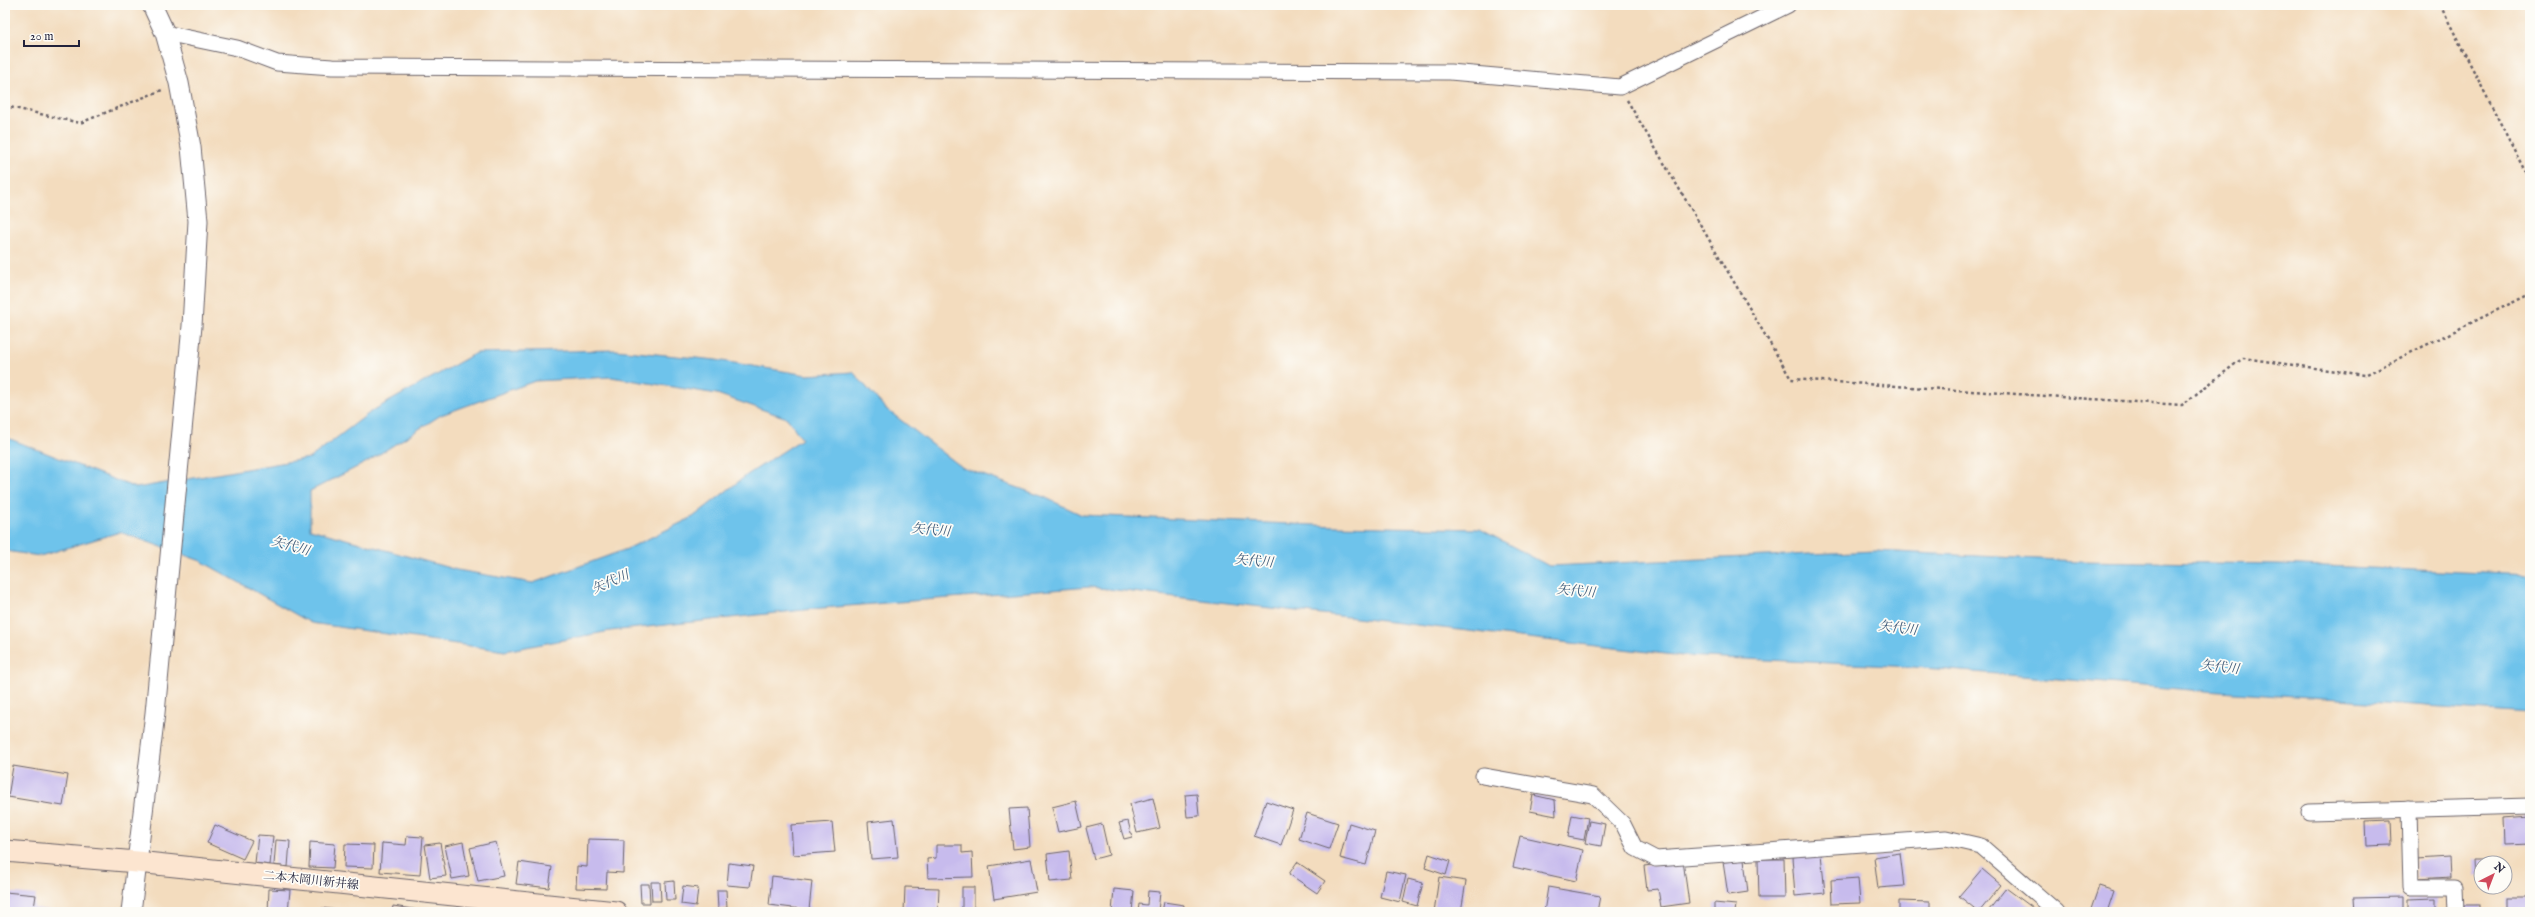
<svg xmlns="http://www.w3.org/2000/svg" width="2535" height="917" viewBox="0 0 2535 917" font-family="'IM FELL English','Noto Serif JP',serif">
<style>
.water{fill:#6ec3eb;stroke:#487293;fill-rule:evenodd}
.building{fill:#c7bbed}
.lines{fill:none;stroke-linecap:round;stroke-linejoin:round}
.minor-casing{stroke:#6b6369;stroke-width:17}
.tertiary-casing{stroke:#6b6369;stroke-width:21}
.secondary-casing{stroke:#6b6369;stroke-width:23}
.path{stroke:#6b6369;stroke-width:2.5;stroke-dasharray:3 3;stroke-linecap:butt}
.minor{stroke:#fff;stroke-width:15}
.tertiary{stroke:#fff;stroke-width:19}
.secondary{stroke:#fce5d0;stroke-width:21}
.labels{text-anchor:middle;stroke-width:3.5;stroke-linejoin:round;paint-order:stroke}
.street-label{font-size:12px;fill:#22223b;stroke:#fdfcf7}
.water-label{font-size:13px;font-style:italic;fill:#3d5a79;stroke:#fdfcf7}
</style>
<rect width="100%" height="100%" fill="#fdfcf7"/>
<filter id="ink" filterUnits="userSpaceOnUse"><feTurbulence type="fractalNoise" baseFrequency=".025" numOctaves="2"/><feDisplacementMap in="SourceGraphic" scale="8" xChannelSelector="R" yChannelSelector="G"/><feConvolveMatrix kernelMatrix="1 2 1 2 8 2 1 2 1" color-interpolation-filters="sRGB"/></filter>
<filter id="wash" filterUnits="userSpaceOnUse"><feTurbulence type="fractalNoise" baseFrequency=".012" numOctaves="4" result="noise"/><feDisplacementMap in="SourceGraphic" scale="16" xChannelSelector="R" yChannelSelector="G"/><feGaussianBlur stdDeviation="0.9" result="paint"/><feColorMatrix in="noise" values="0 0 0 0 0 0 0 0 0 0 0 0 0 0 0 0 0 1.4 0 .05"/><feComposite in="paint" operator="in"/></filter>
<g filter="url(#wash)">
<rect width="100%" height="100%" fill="#f3dcbe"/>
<!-- water -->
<path class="water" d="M 616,350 L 716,360 L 807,375 L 853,372 L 885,408 L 963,468 L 1044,497 L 1082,515 L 1337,526 L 1480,529 L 1549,566 L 1876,551 L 2079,561 L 2279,564 L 2530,575 L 2530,713 L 2191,690 L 1913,667 L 1683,656 L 1090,587 L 822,608 L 610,631 L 505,651 L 311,623 L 201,561 L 120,532 L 40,556 L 5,551 L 5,437 L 136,488 L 310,458 L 372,411 L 476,353 ZM 611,377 L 717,394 L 787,418 L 802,439 L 747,475 L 693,517 L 627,549 L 533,583 L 457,570 L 310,529 L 310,491 L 367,462 L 441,415 L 535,381 Z"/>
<g id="blocks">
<!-- building -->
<g class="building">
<path d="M 13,766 L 68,775 L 63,806 L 8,797 Z"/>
<path d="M 1197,794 L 1199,816 L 1187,817 L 1185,795 Z"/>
<path d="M 1533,795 L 1555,800 L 1556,816 L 1530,811 Z"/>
<path d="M 1153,798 L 1160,828 L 1137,833 L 1130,804 Z"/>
<path d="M 1076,801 L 1082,827 L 1058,832 L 1052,807 Z"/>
<path d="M 1266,801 L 1293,810 L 1281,845 L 1254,836 Z"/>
<path d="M 1027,808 L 1030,847 L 1013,849 L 1009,809 Z"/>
<path d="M 1307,813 L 1338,823 L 1329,849 L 1299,839 Z"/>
<path d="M 1572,815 L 1588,818 L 1584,840 L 1568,837 Z"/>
<path d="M 2530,816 L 2530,844 L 2504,845 L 2503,818 Z"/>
<path d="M 894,819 L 898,857 L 871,859 L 868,822 Z"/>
<path d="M 2391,820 L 2392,845 L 2366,846 L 2365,821 Z"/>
<path d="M 1128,821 L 1132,837 L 1124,839 L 1119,823 Z"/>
<path d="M 1589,821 L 1605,824 L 1601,846 L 1585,843 Z"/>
<path d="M 832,822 L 835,852 L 793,855 L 791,825 Z"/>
<path d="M 1349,823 L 1375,831 L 1366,865 L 1340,858 Z"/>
<path d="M 1102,824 L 1109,855 L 1094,859 L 1086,828 Z"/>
<path d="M 215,825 L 252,841 L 243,859 L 207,843 Z"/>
<path d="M 258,835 L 273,836 L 270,865 L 255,863 Z"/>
<path d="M 407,836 L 423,837 L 420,875 L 380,872 L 382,843 L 406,845 Z"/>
<path d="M 1520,836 L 1583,850 L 1576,881 L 1513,867 Z"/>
<path d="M 588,839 L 624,840 L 623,873 L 607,872 L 606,889 L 576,888 L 577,866 L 587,867 Z"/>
<path d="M 276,840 L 290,841 L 288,867 L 274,865 Z"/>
<path d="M 310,842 L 335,844 L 333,868 L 309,867 Z"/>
<path d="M 463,842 L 469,876 L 452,879 L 445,846 Z"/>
<path d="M 496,842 L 504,876 L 478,881 L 470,848 Z"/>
<path d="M 440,843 L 446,876 L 430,878 L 425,845 Z"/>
<path d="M 345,844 L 374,845 L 373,868 L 344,867 Z"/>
<path d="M 936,845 L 962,845 L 962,853 L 972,852 L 973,877 L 928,878 L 927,859 L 936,858 Z"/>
<path d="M 1069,851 L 1072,880 L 1050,882 L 1047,854 Z"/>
<path d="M 1900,853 L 1904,886 L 1878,888 L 1874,857 Z"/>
<path d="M 1429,854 L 1450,861 L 1446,875 L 1425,868 Z"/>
<path d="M 1821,854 L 1825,893 L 1795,896 L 1792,857 Z"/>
<path d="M 2450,857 L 2451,877 L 2417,879 L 2416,859 Z"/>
<path d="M 1031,859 L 1037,892 L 994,899 L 989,866 Z"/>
<path d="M 1758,859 L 1784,859 L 1785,898 L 1759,898 Z"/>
<path d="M 1744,860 L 1748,892 L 1728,895 L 1723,862 Z"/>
<path d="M 2474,860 L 2488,860 L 2489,863 L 2481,863 L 2481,875 L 2475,875 Z"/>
<path d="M 1683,861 L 1689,903 L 1661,907 L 1658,889 L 1647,890 L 1644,866 Z"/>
<path d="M 519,862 L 552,867 L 549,888 L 516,884 Z"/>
<path d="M 1297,862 L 1325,881 L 1317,893 L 1289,874 Z"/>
<path d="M 729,863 L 753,866 L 750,887 L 727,885 Z"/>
<path d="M 1982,869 L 2001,885 L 1979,912 L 1959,896 Z"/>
<path d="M 1386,871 L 1406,875 L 1400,902 L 1380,897 Z"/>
<path d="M 772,876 L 812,881 L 809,910 L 769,905 Z"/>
<path d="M 1439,877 L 1466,881 L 1461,912 L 1434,912 Z"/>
<path d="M 1858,878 L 1860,903 L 1832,904 L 1831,880 Z"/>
<path d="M 1408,879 L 1423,883 L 1417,906 L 1403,902 Z"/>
<path d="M 674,881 L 675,900 L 666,900 L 665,882 Z"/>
<path d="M 651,882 L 660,882 L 661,901 L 652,901 Z"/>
<path d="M 640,884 L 649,884 L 650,903 L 641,903 Z"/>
<path d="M 683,886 L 698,888 L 696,906 L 681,904 Z"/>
<path d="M 2099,886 L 2114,891 L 2107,912 L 2090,912 Z"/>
<path d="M 905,887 L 939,888 L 938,912 L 904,912 Z"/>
<rect x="962" y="887" width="12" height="23"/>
<path d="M 1548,887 L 1600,896 L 1597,912 L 1544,912 Z"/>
<path d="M 2006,888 L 2033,908 L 2030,912 L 1992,912 L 1989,910 Z"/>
<path d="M 269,889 L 290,890 L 288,912 L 268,912 Z"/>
<path d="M 1114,889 L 1134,891 L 1132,912 L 1112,912 Z"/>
<path d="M 717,890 L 726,890 L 727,908 L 718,909 Z"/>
<path d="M 1148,891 L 1160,892 L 1158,912 L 1138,912 L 1139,904 L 1147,905 Z"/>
<path d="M 5,892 L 36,895 L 34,908 L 62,912 L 5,912 Z"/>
<path d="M 2403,897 L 2403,912 L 2354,912 L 2353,898 Z"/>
<path d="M 2436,898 L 2436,912 L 2408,912 L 2408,899 Z"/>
<rect x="2506" y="898" width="24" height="14"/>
<path d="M 1899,901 L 1930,902 L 1930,912 L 1899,912 Z"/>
<path d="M 1164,902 L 1184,905 L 1183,912 L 1162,912 Z"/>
<path d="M 1714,903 L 1736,905 L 1735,912 L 1714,912 Z"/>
<rect x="2464" y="905" width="16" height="7"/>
<path d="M 393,906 L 419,910 L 418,912 L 392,912 Z"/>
<path d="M 322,908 L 346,911 L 346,912 L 322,912 Z"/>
<path d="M 458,908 L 494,911 L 494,912 L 458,912 Z"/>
</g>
</g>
</g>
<g filter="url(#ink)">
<use href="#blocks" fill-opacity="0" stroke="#6b6369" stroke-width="1"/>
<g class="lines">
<!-- minor casing -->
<g class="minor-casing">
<g id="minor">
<path d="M 165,33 L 237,48 L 277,63 L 332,67 L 1450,72 L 1620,87 L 1788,5"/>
<path d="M 1483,776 L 1593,795 L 1623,824 L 1635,848 L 1656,859 L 1946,838 L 1981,846 L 2057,912"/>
<path d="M 2409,809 L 2411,887 L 2455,887 L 2456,912"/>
<path d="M 2309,812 L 2530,806"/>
</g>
</g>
<!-- tertiary casing -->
<g class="tertiary-casing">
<path id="tertiary" d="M 131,912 L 155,713 L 192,326 L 198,221 L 191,147 L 179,83 L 165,33 L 152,5"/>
</g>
<!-- secondary casing -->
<g class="secondary-casing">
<path id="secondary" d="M 5,851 L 137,862 L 616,912"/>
</g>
<!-- path -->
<g class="path">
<path d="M 2440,5 L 2530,181"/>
<path d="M 1627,100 L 1791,379 L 2182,405 L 2243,358 L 2365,375 L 2530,294"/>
<path d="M 5,106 L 80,123 L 162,90"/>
</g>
<!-- minor -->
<use href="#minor" class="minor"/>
<!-- tertiary -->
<use href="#tertiary" class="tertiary"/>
<!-- secondary -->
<use href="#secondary" class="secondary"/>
</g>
</g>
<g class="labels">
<!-- street labels -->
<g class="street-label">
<text transform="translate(311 880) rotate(6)" y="4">二本木岡川新井線</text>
</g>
<!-- water labels -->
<g class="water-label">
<text transform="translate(931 529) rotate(5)" y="5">矢代川</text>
<text transform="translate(291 545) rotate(16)" y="5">矢代川</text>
<text transform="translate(1254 560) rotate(5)" y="5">矢代川</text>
<text transform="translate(610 581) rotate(-24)" y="5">矢代川</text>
<text transform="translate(1576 590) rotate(5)" y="5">矢代川</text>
<text transform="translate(1898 627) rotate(7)" y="5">矢代川</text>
<text transform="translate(2220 666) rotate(7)" y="5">矢代川</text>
</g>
</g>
<!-- margin -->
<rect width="2535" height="917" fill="none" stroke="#fdfcf7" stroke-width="20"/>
<!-- north arrow -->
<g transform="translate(2493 875) rotate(42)"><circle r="19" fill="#fdfcf7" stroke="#a5a5ac"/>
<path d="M0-3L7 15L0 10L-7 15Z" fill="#d1495b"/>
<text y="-6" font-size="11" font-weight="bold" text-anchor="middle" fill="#22223b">N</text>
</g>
<!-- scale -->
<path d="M24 40v6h55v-6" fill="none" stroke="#22223b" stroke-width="2"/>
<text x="30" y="40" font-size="12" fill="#22223b" stroke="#fdfcf7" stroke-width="3" paint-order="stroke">20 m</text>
</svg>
